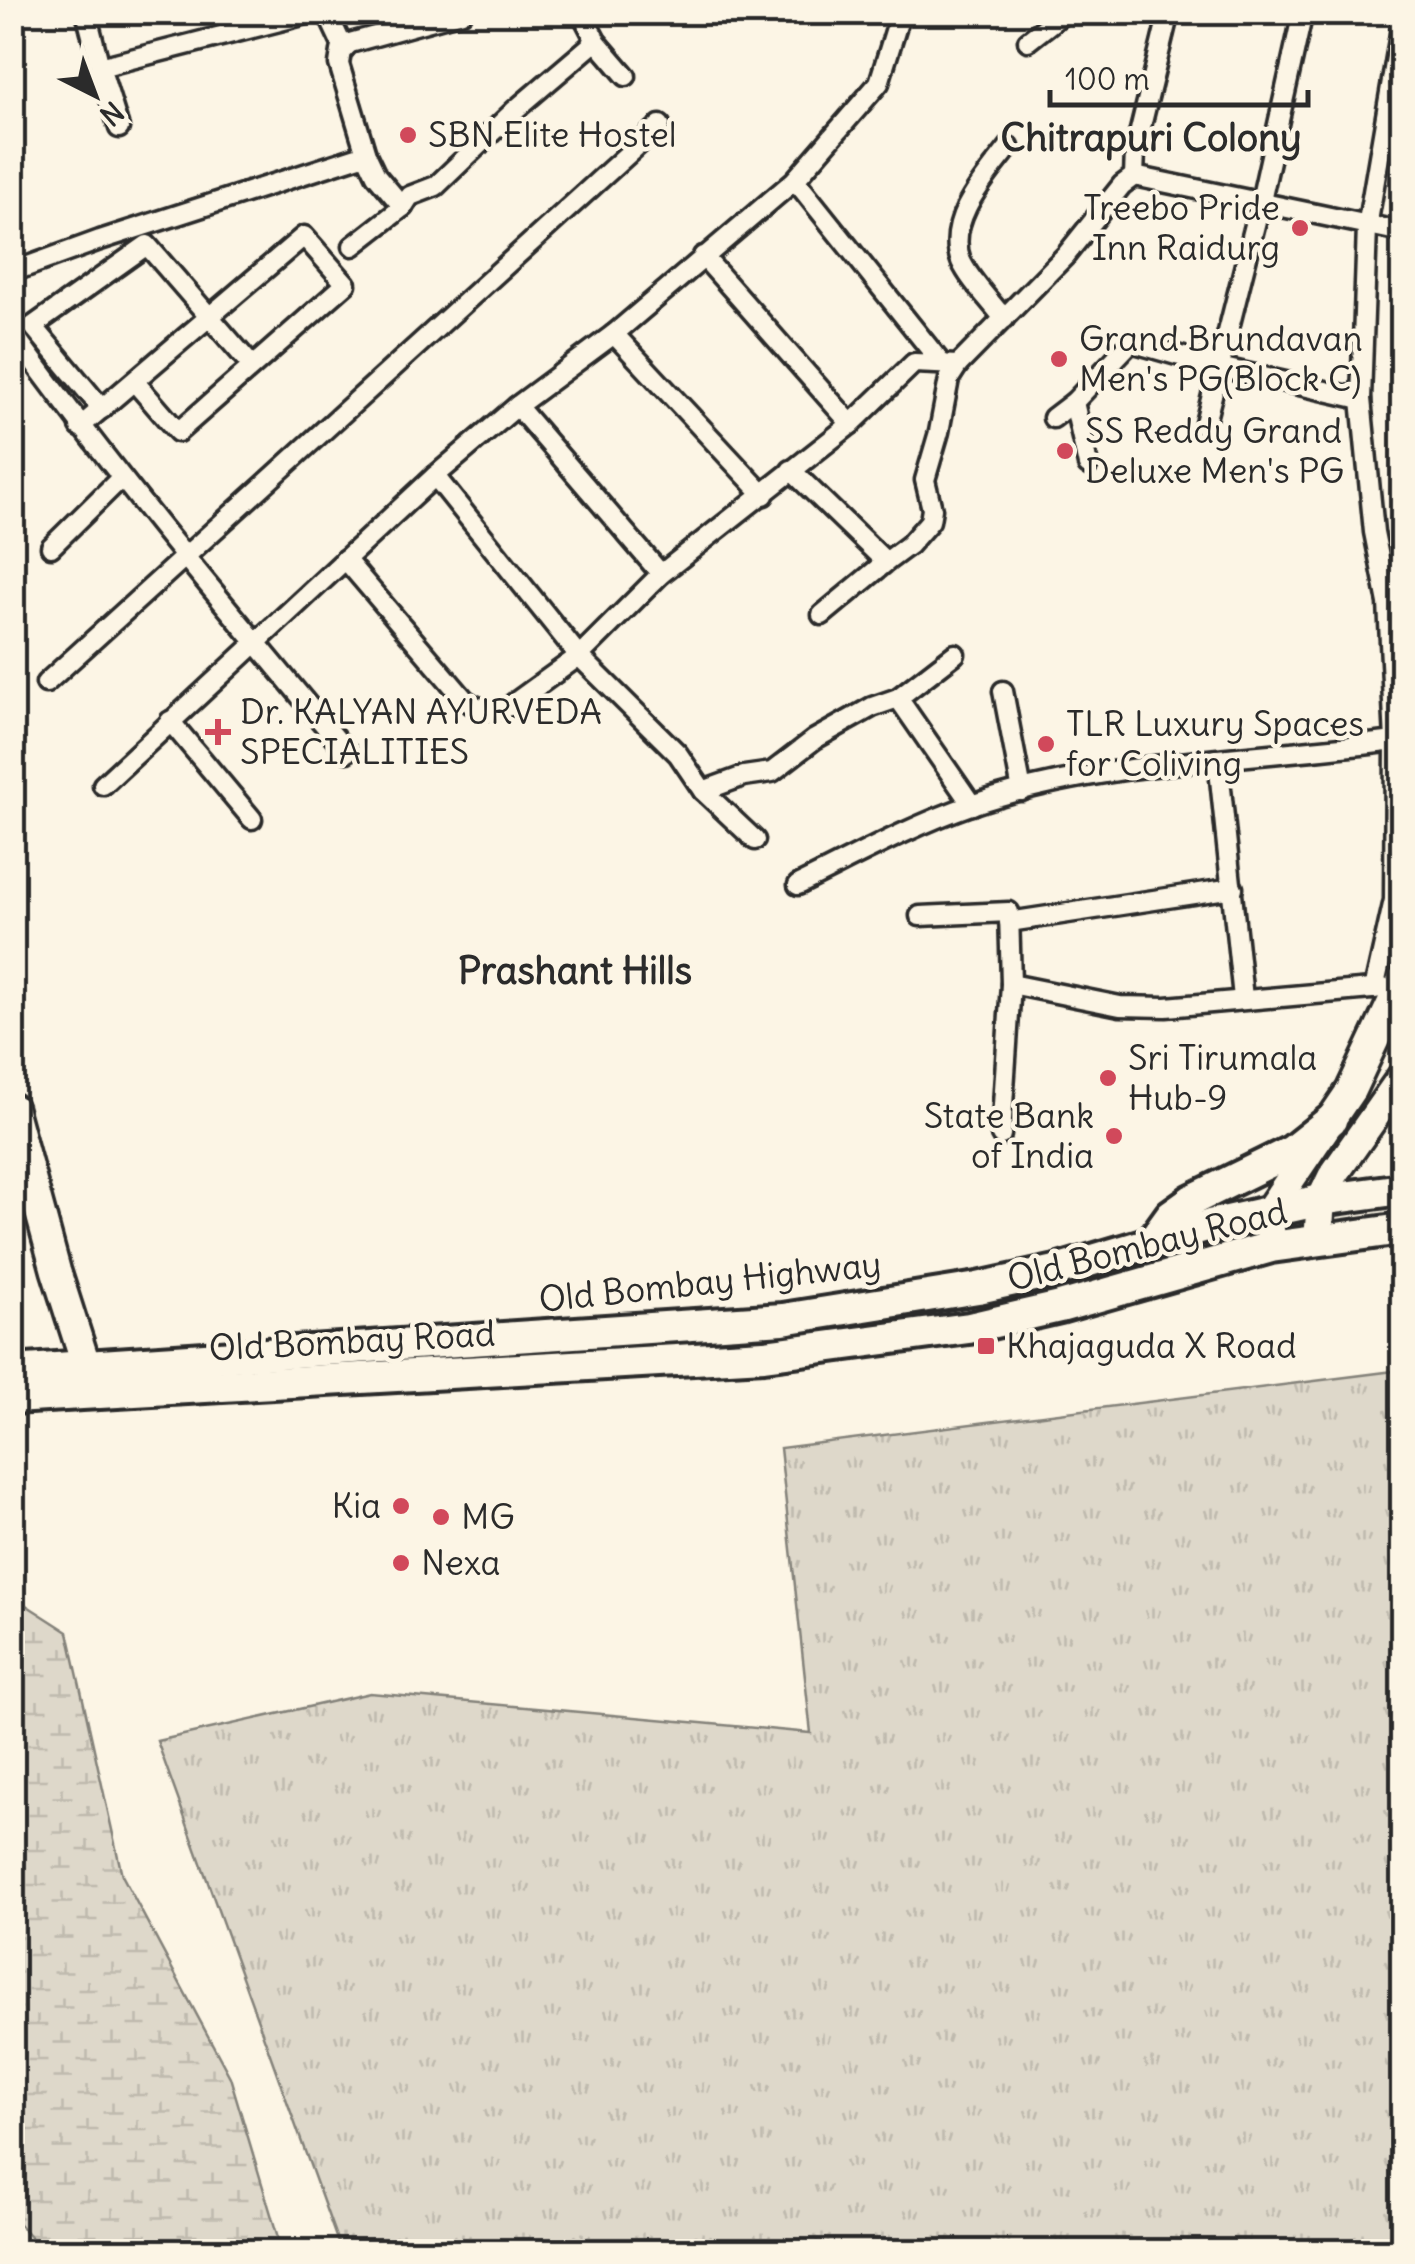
<svg xmlns="http://www.w3.org/2000/svg" width="1415" height="2264" viewBox="0 0 1415 2264" font-family="Delius,sans-serif">
<style>
.grass{fill:url(#grass-tufts);stroke:#84827a;stroke-width:2.5}
.wetland{fill:url(#wetland-marsh);stroke:#84827a;stroke-width:2.5}
.lines{fill:none;stroke-linecap:round;stroke-linejoin:round}
.street-casing{stroke:#2b2b2b;stroke-width:25}
.secondary-casing{stroke:#2b2b2b;stroke-width:35}
.primary-casing{stroke:#2b2b2b;stroke-width:38}
.street{stroke:#fcf5e5;stroke-width:18}
.secondary{stroke:#fcf5e5;stroke-width:28}
.primary{stroke:#fcf5e5;stroke-width:30}
.poi-dot{fill:#d1495b;stroke:#fcf5e5;stroke-width:4}
.labels{text-anchor:middle;stroke-width:9;stroke-linejoin:round;paint-order:stroke}
.poi-label{font-size:35px;fill:#2b2b2b;stroke:#fcf5e5;text-anchor:start}
.street-label{font-size:35px;fill:#2b2b2b;stroke:#fcf5e5}
.neighbourhood-label{font-size:38px;font-weight:bold;fill:#2b2b2b;stroke:#fcf5e5}
</style>
<defs>
<pattern id="grass-tufts" width="24" height="20" patternUnits="userSpaceOnUse" patternTransform="scale(2.5)"><rect width="24" height="20" fill="#ded8ca"/><path d="M3 7l-1-3M5 7V3M7 7l1-3M15 17l-1-3M17 17v-4M19 17l1-3" fill="none" stroke="#bfbaae"/></pattern>
<pattern id="wetland-marsh" width="20" height="14" patternUnits="userSpaceOnUse" patternTransform="scale(2.5)"><rect width="20" height="14" fill="#ded8ca"/><path d="M1 5h8M5 5V1M11 12h8M15 12V8" fill="none" stroke="#bfbaae"/></pattern>
</defs>
<rect width="100%" height="100%" fill="#fcf5e5"/>
<filter id="ink" filterUnits="userSpaceOnUse"><feTurbulence type="fractalNoise" baseFrequency=".01" numOctaves="2"/><feDisplacementMap in="SourceGraphic" scale="20" xChannelSelector="R" yChannelSelector="G"/><feConvolveMatrix kernelMatrix="1 2 1 2 8 2 1 2 1" color-interpolation-filters="sRGB"/></filter>
<g filter="url(#ink)">
<!-- grass -->
<path class="grass" d="M 1402,1370 L 1402,2251 L 341,2251 L 157,1741 L 370,1693 L 811,1733 L 780,1448 Z"/>
<!-- wetland -->
<path class="wetland" d="M 12,1596 L 68,1632 L 122,1875 L 230,2077 L 282,2251 L 43,2251 L 13,2217 Z"/>
<g class="lines">
<!-- street casing -->
<g class="street-casing">
<g id="street">
<path d="M 86,12 L 100,67 L 315,12"/>
<path d="M 321,12 L 328,15 L 344,49"/>
<path d="M 462,12 L 350,43 L 341,51 L 339,64 L 366,154 L 376,175 L 403,207 L 410,196 L 436,186 L 515,110 L 596,41"/>
<path d="M 581,12 L 596,41 L 626,76"/>
<path d="M 1028,41 L 1065,12"/>
<path d="M 100,67 L 119,128"/>
<path d="M 1134,176 L 1135,151 L 1169,12"/>
<path d="M 795,180 L 942,364"/>
<path d="M 353,246 L 403,207"/>
<path d="M 703,256 L 851,424"/>
<path d="M 12,272 L 100,240 L 366,154"/>
<path d="M 1004,319 C 991,301 970,281 961,261 C 945,220 987,176 1009,147"/>
<path d="M 12,332 C 118,479 232,614 347,752"/>
<path d="M 614,334 L 764,495"/>
<path d="M 1074,402 L 1088,465"/>
<path d="M 517,406 L 661,574"/>
<path d="M 102,409 L 33,326 L 147,245 L 252,366"/>
<path d="M 1053,418 L 1074,402 L 1131,342 L 1219,367 L 1361,399"/>
<path d="M 80,427 L 304,236 L 346,284 L 178,432 L 134,381"/>
<path d="M 1204,427 L 1261,201 L 1303,12"/>
<path d="M 791,470 L 886,562 L 909,545 L 930,521 L 932,509 L 925,480 L 939,432 L 949,379 L 958,365"/>
<path d="M 51,547 L 121,478"/>
<path d="M 345,559 L 465,700 C 481,711 492,712 510,706 L 579,656 L 435,476"/>
<path d="M 822,615 L 886,562"/>
<path d="M 46,683 L 660,125"/>
<path d="M 1003,691 L 1022,791"/>
<path d="M 898,698 L 955,654"/>
<path d="M 170,721 L 252,819"/>
<path d="M 1218,760 L 1243,998"/>
<path d="M 103,785 L 435,476 L 517,406 L 614,334 L 795,180 L 879,83 L 901,12"/>
<path d="M 703,791 L 744,776 L 772,772 L 815,739 L 872,707 L 898,698 L 972,805"/>
<path d="M 755,840 L 703,791 L 678,754 L 579,656 L 661,574 L 851,424 L 914,363 L 958,365 L 1066,255 L 1122,185 L 1134,176 L 1402,232"/>
<path d="M 798,885 C 855,857 911,826 971,805 C 1105,759 1263,759 1402,740"/>
<path d="M 920,916 L 1009,912 L 1011,984 L 1001,1135"/>
<path d="M 1009,922 L 1233,888"/>
<path d="M 1011,984 L 1120,1006 L 1166,1007 L 1383,988"/>
<path d="M 1374,989 L 1394,900 L 1395,741 L 1388,603 L 1374,532 L 1361,399 L 1367,227 L 1402,22"/>
</g>
</g>
<!-- secondary casing -->
<g class="secondary-casing">
<g id="secondary">
<path d="M 12,1108 L 56,1271 L 86,1365"/>
<path d="M 1318,1241 L 1321,1200 L 1332,1177 L 1402,1077"/>
<path d="M 1271,1247 L 1269,1211 L 1351,1090 L 1402,981"/>
</g>
</g>
<!-- primary casing -->
<g class="primary-casing">
<g id="primary">
<path d="M 1402,1100 L 1402,1111"/>
<path d="M 1153,1240 L 1171,1215 L 1192,1200 L 1292,1151 L 1331,1120"/>
<path d="M 12,1371 L 783,1319 L 978,1288 L 1056,1271 L 1210,1225 L 1321,1200 L 1402,1189"/>
<path d="M 12,1398 L 764,1355 L 969,1328 L 1060,1307 L 1271,1247 L 1402,1229"/>
</g>
</g>
<!-- street -->
<use href="#street" class="street"/>
<!-- secondary -->
<use href="#secondary" class="secondary"/>
<!-- primary -->
<use href="#primary" class="primary"/>
</g>
</g>
<!-- markers -->
<g class="poi-dot">
<circle cx="408" cy="135" r="10"/>
<circle cx="1300" cy="228" r="10"/>
<circle cx="1059" cy="359" r="10"/>
<circle cx="1065" cy="451" r="10"/>
<path d="M213 717h10v10h10v10h-10v10h-10v-10h-10v-10h10z"/>
<circle cx="1046" cy="744" r="10"/>
<circle cx="1108" cy="1078" r="10"/>
<circle cx="1114" cy="1136" r="10"/>
<rect x="976" y="1336" width="20" height="20" rx="5"/>
<circle cx="401" cy="1506" r="10"/>
<circle cx="441" cy="1517" r="10"/>
<circle cx="401" cy="1563" r="10"/>
</g>
<g class="labels">
<!-- poi labels -->
<g class="poi-label">
<text x="428" y="147">SBN Elite Hostel</text>
<text x="1280" y="220" text-anchor="end">Treebo Pride<tspan x="1280" dy="40">Inn Raidurg</tspan></text>
<text x="1079" y="351">Grand Brundavan<tspan x="1079" dy="40">Men's PG(Block C)</tspan></text>
<text x="1085" y="443">SS Reddy Grand<tspan x="1085" dy="40">Deluxe Men's PG</tspan></text>
<text x="240" y="724">Dr. KALYAN AYURVEDA<tspan x="240" dy="40">SPECIALITIES</tspan></text>
<text x="1066" y="736">TLR Luxury Spaces<tspan x="1066" dy="40">for Coliving</tspan></text>
<text x="1128" y="1070">Sri Tirumala<tspan x="1128" dy="40">Hub-9</tspan></text>
<text x="1094" y="1128" text-anchor="end">State Bank<tspan x="1094" dy="40">of India</tspan></text>
<text x="1006" y="1358">Khajaguda X Road</text>
<text x="381" y="1518" text-anchor="end">Kia</text>
<text x="461" y="1529">MG</text>
<text x="421" y="1575">Nexa</text>
</g>
<!-- street labels -->
<g class="street-label">
<text transform="translate(1147 1245) rotate(-14)" y="12">Old Bombay Road</text>
<text transform="translate(710 1282) rotate(-6)" y="12">Old Bombay Highway</text>
<text transform="translate(352 1341) rotate(-3)" y="12">Old Bombay Road</text>
</g>
<!-- neighbourhood labels -->
<g class="neighbourhood-label">
<text x="1151" y="151">Chitrapuri Colony</text>
<text x="575" y="984">Prashant Hills</text>
</g>
</g>
<!-- margin -->
<rect width="1415" height="2264" fill="none" stroke="#fcf5e5" stroke-width="50"/>
<rect x="25" y="25" width="1365" height="2214" fill="none" stroke="#2b2b2b" stroke-width="4" filter="url(#ink)"/>
<!-- north arrow -->
<g transform="translate(95 95) rotate(138)" stroke="#fcf5e5" stroke-width="8" paint-order="stroke">
<path d="M0-8L18 38L0 25L-18 38Z" fill="#2b2b2b"/>
<text y="-15" font-size="28" font-weight="bold" text-anchor="middle" fill="#2b2b2b">N</text>
</g>
<!-- scale -->
<path d="M1050 90v15h258v-15" fill="none" stroke="#2b2b2b" stroke-width="5"/>
<text x="1065" y="90" font-size="30" fill="#2b2b2b" stroke="#fcf5e5" stroke-width="8" paint-order="stroke">100 m</text>
</svg>
